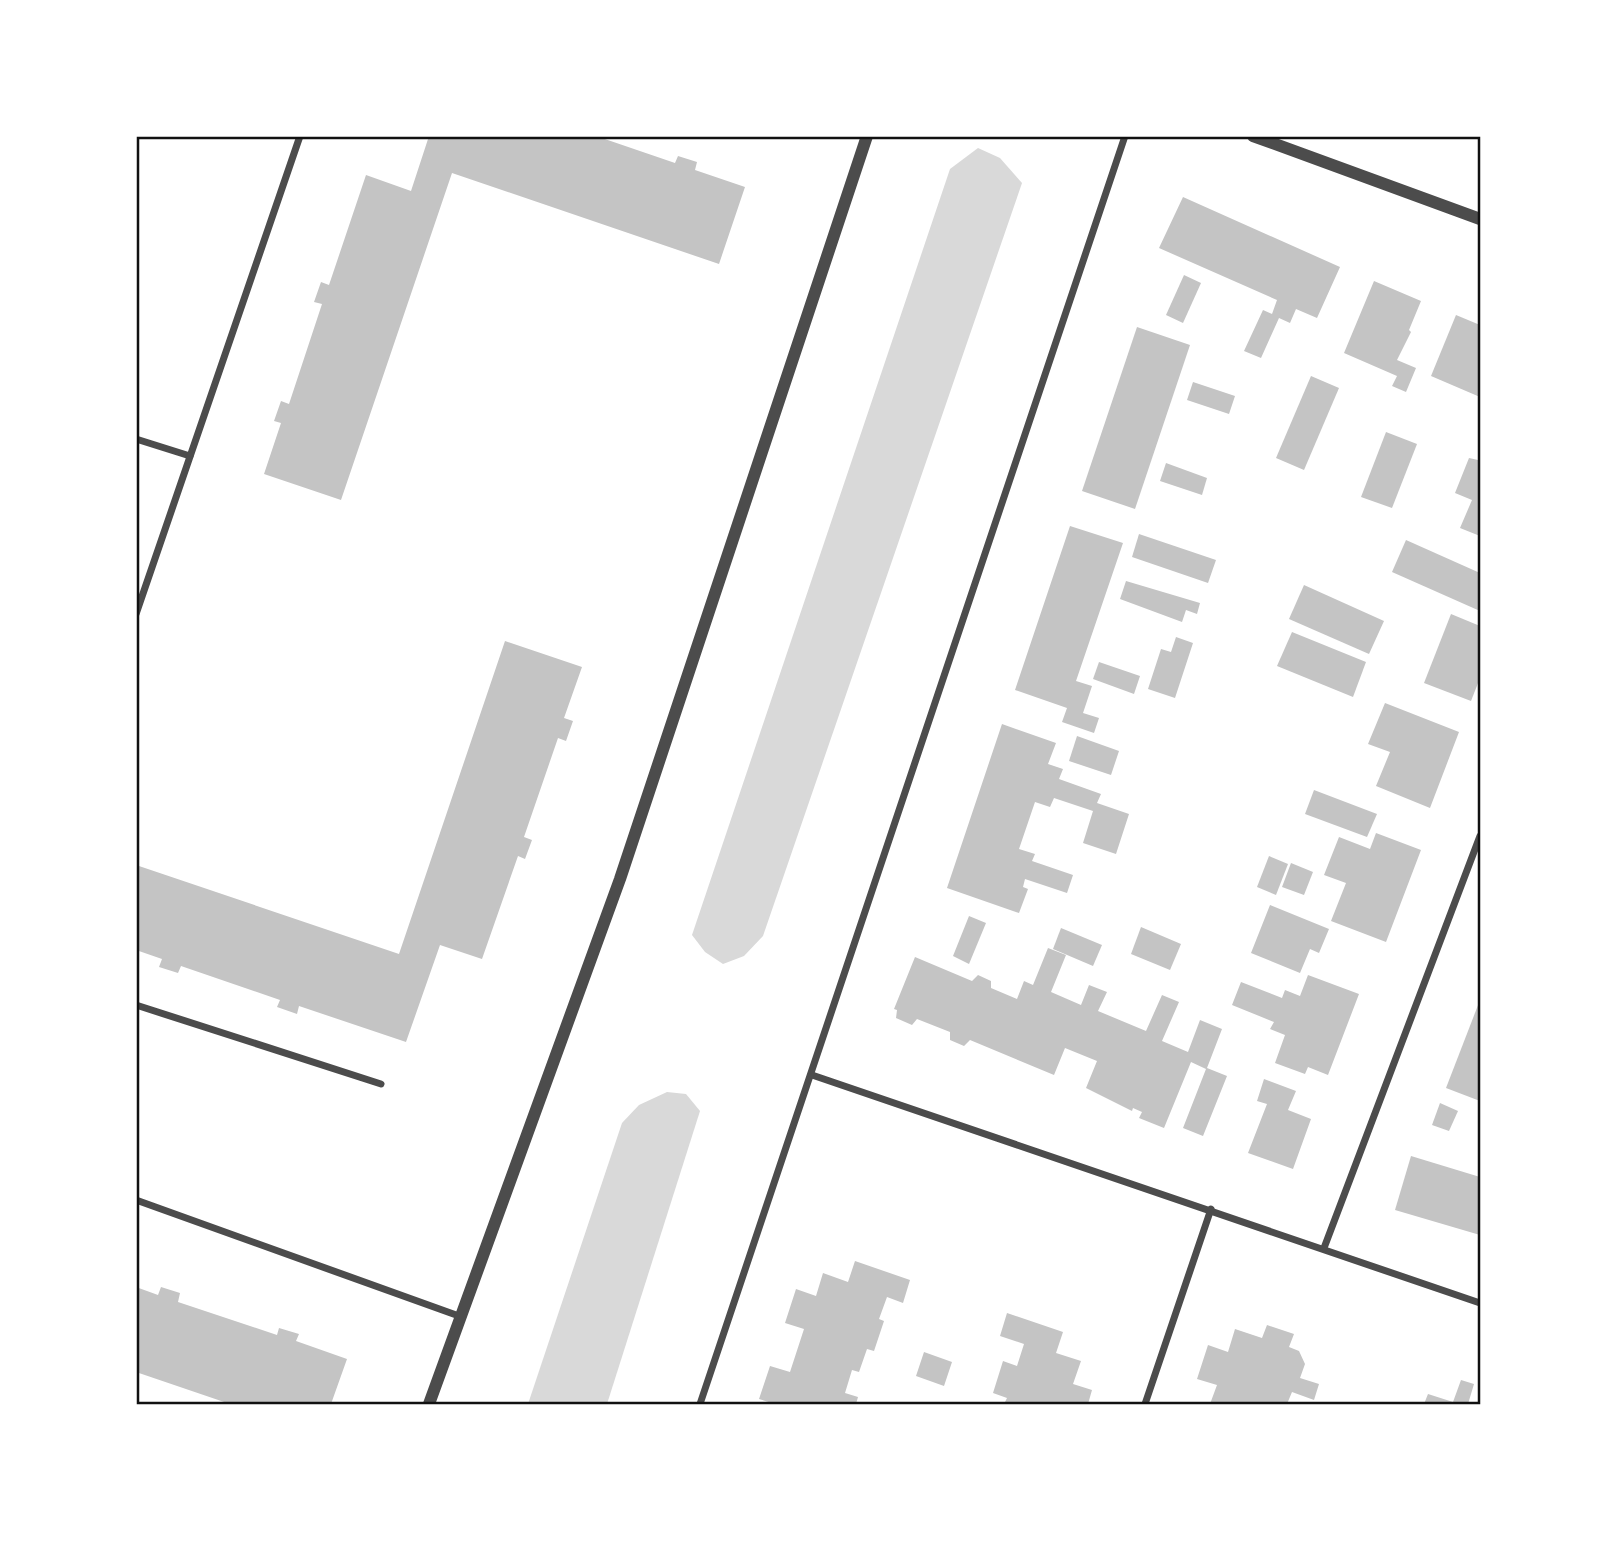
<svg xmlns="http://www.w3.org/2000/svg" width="1617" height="1541" viewBox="0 0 1617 1541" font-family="'Open Sans',sans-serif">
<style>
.water{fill:#d9d9d9}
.building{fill:#c4c4c4}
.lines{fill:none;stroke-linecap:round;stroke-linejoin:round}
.minor{stroke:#4c4c4c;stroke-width:7}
.tertiary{stroke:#4c4c4c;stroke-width:12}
.neatline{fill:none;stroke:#111;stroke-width:2.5}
</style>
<rect width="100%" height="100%" fill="#fff"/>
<!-- water -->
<g class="water">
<path d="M 978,148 L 1000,158 L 1022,183 L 763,936 L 744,956 L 723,964 L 705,952 L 692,935 L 950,169 Z"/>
<path d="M 667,1092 L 686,1094 L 700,1111 L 607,1404 L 528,1404 L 622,1123 L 639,1105 Z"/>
</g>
<!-- building -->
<g class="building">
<path d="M 429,136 L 596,136 L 675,163 L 678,156 L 697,162 L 695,170 L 745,187 L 719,264 L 452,173 L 341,500 L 264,474 L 281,423 L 274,421 L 281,401 L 289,404 L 322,304 L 314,302 L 321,282 L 329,285 L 366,175 L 411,191 Z"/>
<path d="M 1183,197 L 1340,267 L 1317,318 L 1296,309 L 1290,323 L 1279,318 L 1261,358 L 1244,351 L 1263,310 L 1272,314 L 1277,300 L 1159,248 Z"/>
<path d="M 1184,275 L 1201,283 L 1183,323 L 1166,315 Z"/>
<path d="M 1374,281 L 1421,301 L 1409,330 L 1411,332 L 1397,360 L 1416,368 L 1406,392 L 1392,386 L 1397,376 L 1344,353 Z"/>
<path d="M 1456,315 L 1480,325 L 1480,397 L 1431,376 Z"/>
<path d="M 1137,327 L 1190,345 L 1135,509 L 1082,491 Z"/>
<path d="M 1311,376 L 1339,388 L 1304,470 L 1276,458 Z"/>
<path d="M 1193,382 L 1235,396 L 1229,414 L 1187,400 Z"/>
<path d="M 1386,432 L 1417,444 L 1392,508 L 1361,497 Z"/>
<path d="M 1480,453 L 1480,536 L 1460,528 L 1472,500 L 1455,493 L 1469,458 L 1478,460 Z"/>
<path d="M 1166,463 L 1207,478 L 1202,495 L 1160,481 Z"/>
<path d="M 1070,526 L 1123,543 L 1076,681 L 1092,686 L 1083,713 L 1099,718 L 1094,733 L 1062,722 L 1067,708 L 1015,690 Z"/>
<path d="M 1139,534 L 1216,560 L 1208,583 L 1132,557 Z"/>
<path d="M 1406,540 L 1480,573 L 1480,611 L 1392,572 Z"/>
<path d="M 1126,581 L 1200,603 L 1197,614 L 1186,610 L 1182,622 L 1120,599 Z"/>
<path d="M 1304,585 L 1384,621 L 1369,654 L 1289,619 Z"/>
<path d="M 1451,614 L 1480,626 L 1480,678 L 1471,701 L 1424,683 Z"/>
<path d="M 1292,632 L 1366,662 L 1353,697 L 1277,666 Z"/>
<path d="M 1176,637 L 1193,643 L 1175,698 L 1148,689 L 1161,649 L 1171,652 Z"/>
<path d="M 505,641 L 582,667 L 564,718 L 573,721 L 566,741 L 558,738 L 524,837 L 532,840 L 525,859 L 518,856 L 482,959 L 440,945 L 406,1042 L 299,1006 L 297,1014 L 277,1007 L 280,1000 L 181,966 L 178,973 L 159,967 L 162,959 L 136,950 L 136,865 L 399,954 Z"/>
<path d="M 1099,662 L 1140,676 L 1134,694 L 1093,679 Z"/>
<path d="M 1385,703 L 1459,732 L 1430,808 L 1376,786 L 1390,752 L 1368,744 Z"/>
<path d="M 1002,724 L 1056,743 L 1048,764 L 1063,769 L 1059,779 L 1101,794 L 1097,803 L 1129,814 L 1116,854 L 1083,843 L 1093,811 L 1054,798 L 1050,807 L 1035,802 L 1019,849 L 1035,854 L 1032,861 L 1073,875 L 1067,893 L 1025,879 L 1023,887 L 1028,889 L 1019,913 L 947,888 Z"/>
<path d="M 1077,736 L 1119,751 L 1111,775 L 1069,761 Z"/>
<path d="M 1314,790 L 1377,814 L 1367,837 L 1305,814 Z"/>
<path d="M 1376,833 L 1421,850 L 1386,942 L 1331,921 L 1346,883 L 1324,875 L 1339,837 L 1370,849 Z"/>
<path d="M 1269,856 L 1288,864 L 1276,895 L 1257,887 Z"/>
<path d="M 1291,863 L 1313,872 L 1304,895 L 1282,887 Z"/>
<path d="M 1270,905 L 1329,929 L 1319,953 L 1310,949 L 1300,973 L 1251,953 Z"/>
<path d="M 969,916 L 986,923 L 969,964 L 953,956 Z"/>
<path d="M 1141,927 L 1181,944 L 1170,970 L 1131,954 Z"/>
<path d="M 1061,928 L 1102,945 L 1093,966 L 1053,949 Z"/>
<path d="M 1048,948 L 1066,955 L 1051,992 L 1081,1005 L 1089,985 L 1107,992 L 1098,1011 L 1146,1031 L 1162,995 L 1179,1002 L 1162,1041 L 1188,1052 L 1200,1020 L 1222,1029 L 1207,1068 L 1227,1076 L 1203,1136 L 1183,1128 L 1206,1069 L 1191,1062 L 1164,1128 L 1139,1118 L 1142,1112 L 1133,1108 L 1132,1111 L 1086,1088 L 1097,1061 L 1065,1048 L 1054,1075 L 970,1040 L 964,1046 L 950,1040 L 950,1032 L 917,1019 L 912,1025 L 896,1018 L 897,1010 L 894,1009 L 915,957 L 972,981 L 978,975 L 991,981 L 991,988 L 1017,999 L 1024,981 L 1033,985 Z"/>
<path d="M 1308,975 L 1359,994 L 1328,1075 L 1308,1067 L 1305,1074 L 1275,1063 L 1285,1035 L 1270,1029 L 1274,1022 L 1232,1005 L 1241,982 L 1282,998 L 1285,990 L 1300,996 Z"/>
<path d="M 1480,1000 L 1480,1101 L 1446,1088 Z"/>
<path d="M 1264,1079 L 1296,1091 L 1288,1110 L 1311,1119 L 1293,1169 L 1248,1153 L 1267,1104 L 1257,1101 Z"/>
<path d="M 1440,1103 L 1458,1111 L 1449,1131 L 1432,1125 Z"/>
<path d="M 1411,1156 L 1480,1177 L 1480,1235 L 1395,1210 Z"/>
<path d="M 855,1261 L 910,1280 L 903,1303 L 887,1297 L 879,1319 L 884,1321 L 874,1351 L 867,1349 L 859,1372 L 852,1370 L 845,1393 L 858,1397 L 856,1404 L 775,1404 L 759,1399 L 770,1366 L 790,1372 L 804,1329 L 785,1323 L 796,1289 L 816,1296 L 823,1273 L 848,1282 Z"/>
<path d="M 136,1287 L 158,1295 L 161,1287 L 180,1293 L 178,1302 L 277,1335 L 279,1328 L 299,1334 L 296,1341 L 347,1359 L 331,1404 L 230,1404 L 136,1372 Z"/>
<path d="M 1007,1313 L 1063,1332 L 1056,1353 L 1081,1361 L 1073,1384 L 1092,1390 L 1088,1404 L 1004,1404 L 1007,1398 L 993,1393 L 1003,1361 L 1017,1366 L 1024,1344 L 1000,1336 Z"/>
<path d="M 1267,1325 L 1294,1334 L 1289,1347 L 1299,1351 L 1305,1364 L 1300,1378 L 1319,1384 L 1314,1400 L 1292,1392 L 1287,1404 L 1210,1404 L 1217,1385 L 1197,1379 L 1208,1345 L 1228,1352 L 1235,1329 L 1262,1338 Z"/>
<path d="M 924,1352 L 952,1362 L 944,1386 L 916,1376 Z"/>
<path d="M 1461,1380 L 1474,1384 L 1468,1404 L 1424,1404 L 1428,1394 L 1453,1402 Z"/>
</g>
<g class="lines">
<!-- minor -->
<g class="minor">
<path d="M 136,439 L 190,456"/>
<path d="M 136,614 L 300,136"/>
<path d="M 136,1005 L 381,1084"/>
<path d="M 812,1075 L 1480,1303"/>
<path d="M 136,1200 L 459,1316"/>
<path d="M 1324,1248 L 1480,836"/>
<path d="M 700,1404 L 1125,136"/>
<path d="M 1145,1404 L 1211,1209"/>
</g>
<!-- tertiary -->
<g class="tertiary">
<path d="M 1253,136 L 1480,219"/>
<path d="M 429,1404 L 620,879 L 867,136"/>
</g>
</g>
<!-- border -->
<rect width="1617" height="1541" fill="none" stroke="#ffffff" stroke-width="276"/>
<rect x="138" y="138" width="1341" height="1265" class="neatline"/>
</svg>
